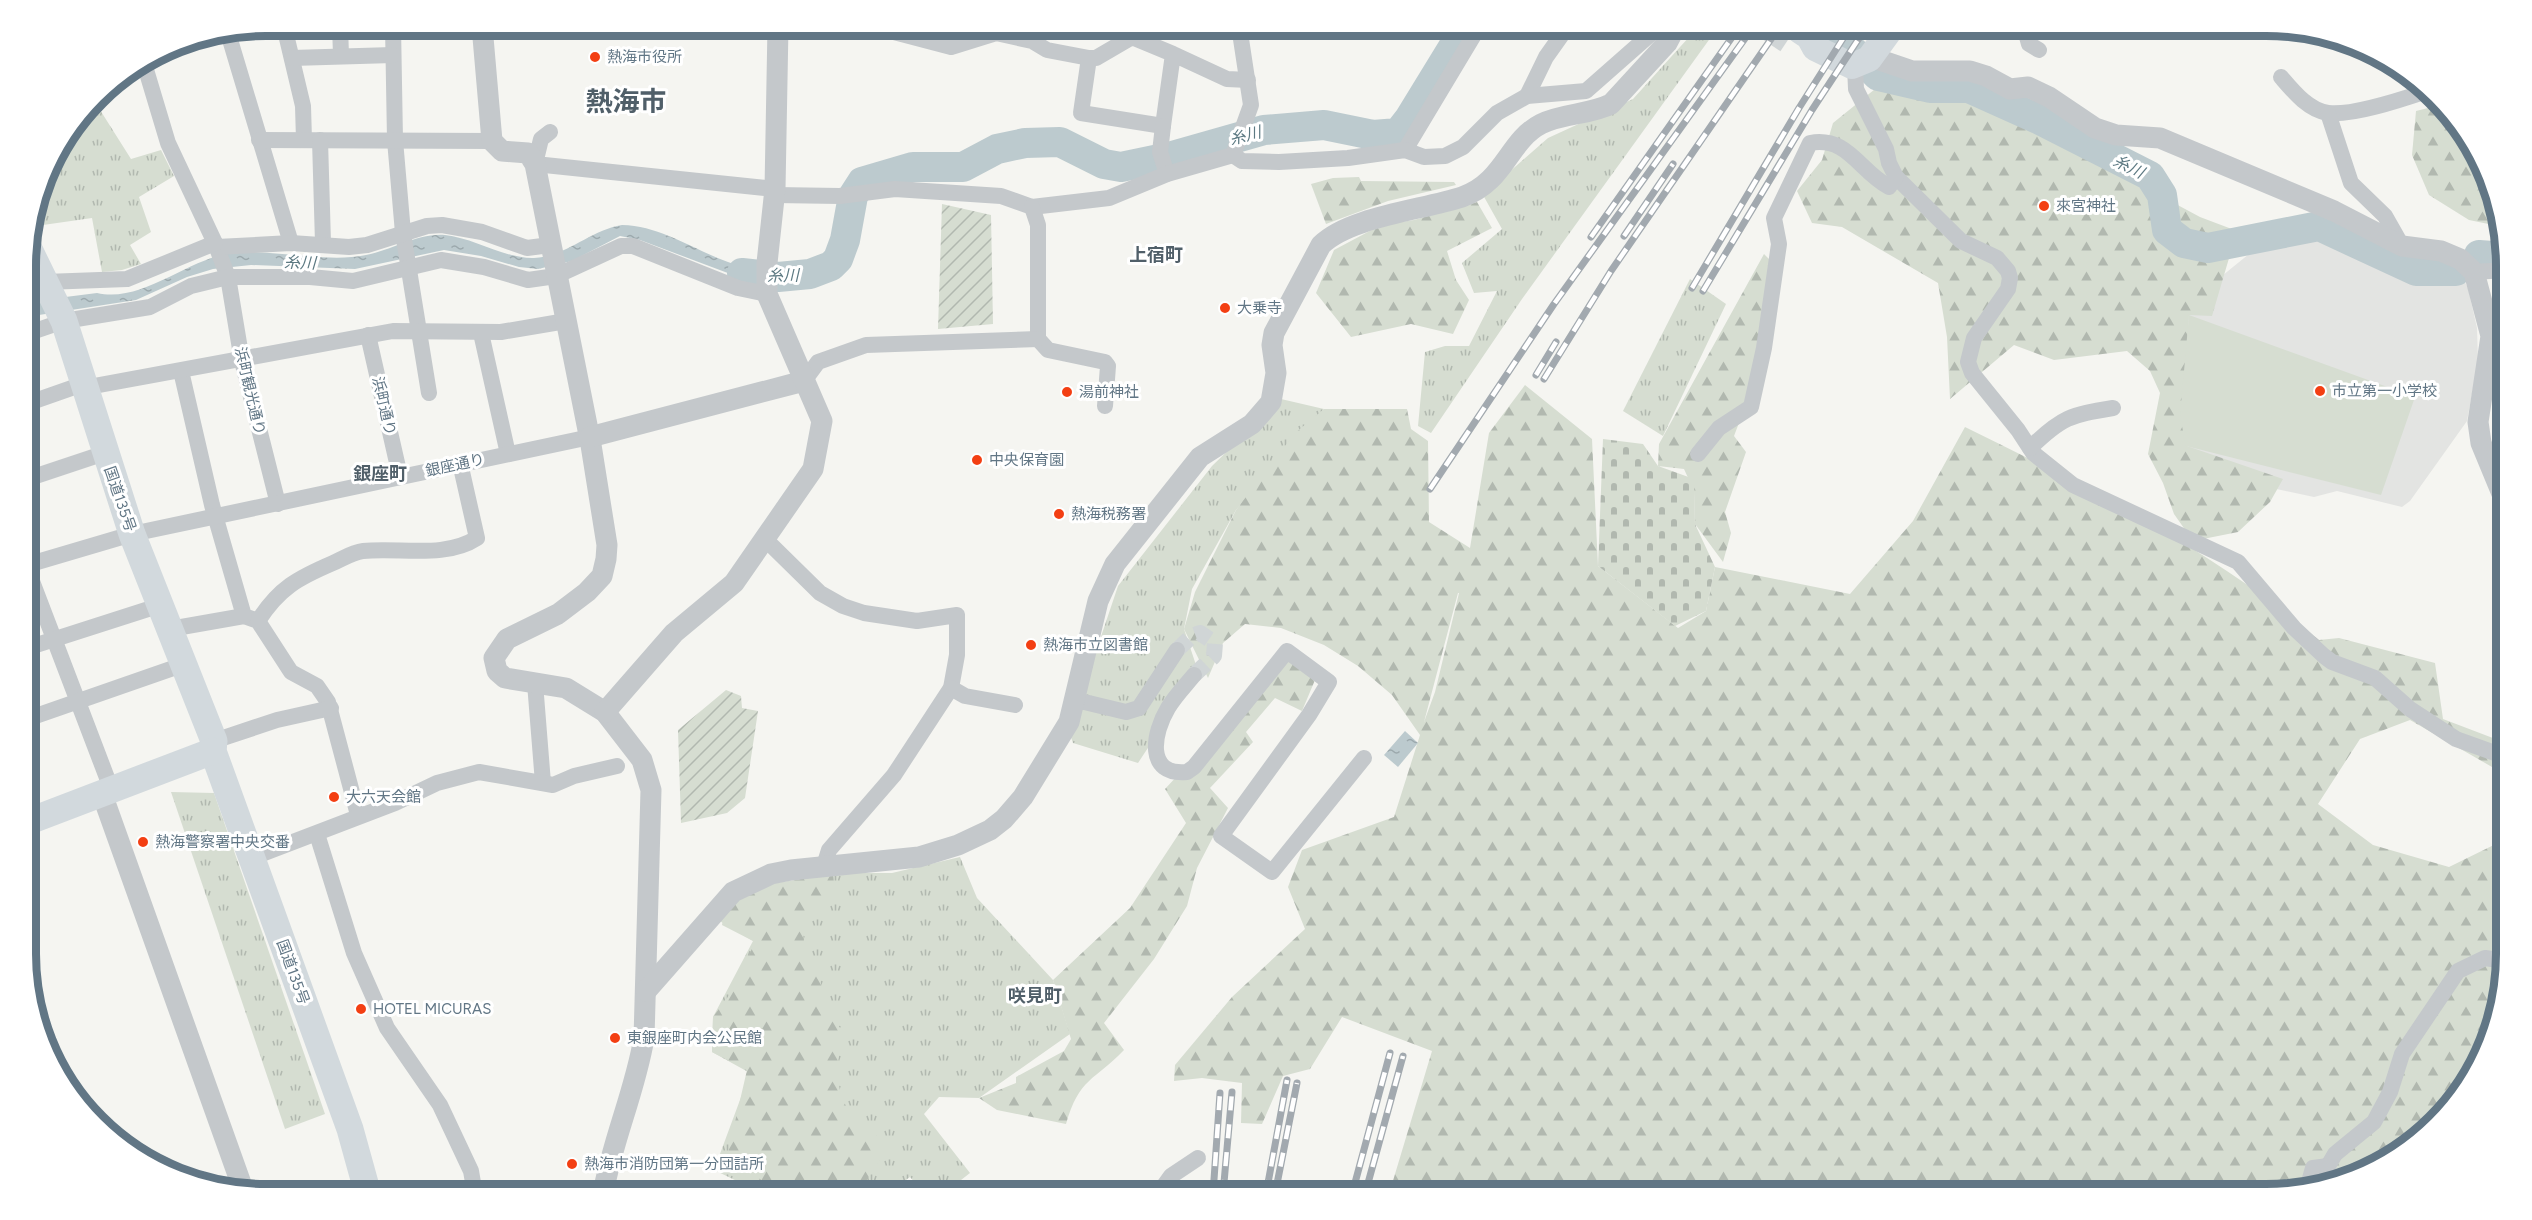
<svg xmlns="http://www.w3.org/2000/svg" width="2532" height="1220" viewBox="0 0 2532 1220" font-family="Figtree,'Noto Sans JP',sans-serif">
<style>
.built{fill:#e3e4e2}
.grass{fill:url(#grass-tufts)}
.forest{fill:url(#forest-firs);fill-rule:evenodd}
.cemetery{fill:url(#cemetery-stones)}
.garden{fill:url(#garden-furrows)}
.pitch{fill:#d6ddd1}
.water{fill:url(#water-ripples)}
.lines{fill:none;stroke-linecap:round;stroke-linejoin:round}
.river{stroke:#bccace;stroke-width:30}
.minor-tunnel{stroke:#d0d5d6;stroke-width:16;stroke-dasharray:16 8;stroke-linecap:butt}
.primary-tunnel{stroke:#d0d5d6;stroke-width:26;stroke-dasharray:26 13;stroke-linecap:butt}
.minor{stroke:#c4c8cb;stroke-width:16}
.tertiary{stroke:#c4c8cb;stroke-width:21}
.primary{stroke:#d2d9dd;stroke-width:26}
.trunk{stroke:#d2d9dd;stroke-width:27}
.rail-casing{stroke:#a2a9af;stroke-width:7}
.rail{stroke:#fff;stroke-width:4.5;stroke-dasharray:14;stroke-linecap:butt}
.poi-dot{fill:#f33f13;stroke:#fff;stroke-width:2}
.labels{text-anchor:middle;stroke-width:6;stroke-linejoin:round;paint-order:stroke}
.poi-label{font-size:15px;fill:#617685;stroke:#fff;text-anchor:start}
.street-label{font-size:15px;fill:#617685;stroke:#fff}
.water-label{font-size:16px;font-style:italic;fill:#5c7982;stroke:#fff}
.quarter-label{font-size:18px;font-weight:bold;fill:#505f69;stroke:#fff}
.town-label{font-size:27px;font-weight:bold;fill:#505f69;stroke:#fff}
.rim{fill:none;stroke:#617685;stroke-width:8}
</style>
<defs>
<pattern id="grass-tufts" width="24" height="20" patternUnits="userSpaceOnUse" patternTransform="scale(1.5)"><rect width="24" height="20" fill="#d6ddd1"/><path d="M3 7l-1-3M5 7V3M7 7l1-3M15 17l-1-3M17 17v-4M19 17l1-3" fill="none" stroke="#b1b8af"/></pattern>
<pattern id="forest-firs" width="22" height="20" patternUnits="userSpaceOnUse" patternTransform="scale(1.5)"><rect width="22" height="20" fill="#d6ddd1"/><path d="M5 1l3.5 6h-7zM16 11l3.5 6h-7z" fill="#b1b8af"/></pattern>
<pattern id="cemetery-stones" width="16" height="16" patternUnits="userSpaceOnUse" patternTransform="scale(1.5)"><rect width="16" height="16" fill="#d6ddd1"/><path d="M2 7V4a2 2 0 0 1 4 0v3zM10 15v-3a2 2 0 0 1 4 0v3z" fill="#b1b8af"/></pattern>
<pattern id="garden-furrows" width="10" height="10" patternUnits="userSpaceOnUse" patternTransform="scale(1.5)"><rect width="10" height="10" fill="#d6ddd1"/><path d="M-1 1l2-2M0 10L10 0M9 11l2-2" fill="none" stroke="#b1b8af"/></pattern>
<pattern id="water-ripples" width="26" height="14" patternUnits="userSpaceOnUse" patternTransform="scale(1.5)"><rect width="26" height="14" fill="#bccace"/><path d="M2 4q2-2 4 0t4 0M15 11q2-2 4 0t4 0" fill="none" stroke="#9ca9ad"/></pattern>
</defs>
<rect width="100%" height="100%" fill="#f5f5f1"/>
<!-- built -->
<path class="built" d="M 2326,216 L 2406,262 L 2446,263 L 2461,274 L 2468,288 L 2477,328 L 2478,361 L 2467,421 L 2410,501 L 2402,507 L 2337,491 L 2314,497 L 2188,470 L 2174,302 L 2212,284 L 2249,254 L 2277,239 L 2314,240 Z"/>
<!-- grass -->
<g class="grass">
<path d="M 1699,26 L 1719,26 L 1522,299 L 1431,433 L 1418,426 L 1425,352 L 1445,346 L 1469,346 L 1497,291 L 1474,293 L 1462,263 L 1502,229 L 1483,195 L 1548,138 L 1633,99 Z"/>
<path d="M 95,102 L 131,159 L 161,150 L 174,176 L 139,197 L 151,232 L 130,245 L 141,264 L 122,270 L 102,272 L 92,218 L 43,225 L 36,211 L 50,159 Z"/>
<path d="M 1690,279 L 1726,304 L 1663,436 L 1623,411 Z"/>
<path d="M 1281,399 L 1324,409 L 1236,510 L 1192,589 L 1184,629 L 1200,677 L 1165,722 L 1138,763 L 1073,743 L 1069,732 L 1118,586 L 1212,466 Z"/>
<path d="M 171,792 L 214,793 L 325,1114 L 285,1129 Z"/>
<path d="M 960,857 L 977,898 L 1053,980 L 1070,1034 L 979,1098 L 939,1097 L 924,1114 L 970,1173 L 943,1194 L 925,1194 L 910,1177 L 886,1194 L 764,1194 L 714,1170 L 750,1073 L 712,1052 L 713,1017 L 753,941 L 718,920 L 842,873 L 892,873 Z"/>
</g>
<!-- forest -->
<g class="forest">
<path d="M 1880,85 L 1975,94 L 2144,187 L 2200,217 L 2237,231 L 2212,316 L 2189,315 L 2183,428 L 2187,446 L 2283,479 L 2270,502 L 2238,532 L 2193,541 L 2174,514 L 2163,483 L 2148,454 L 2160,393 L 2150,371 L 2127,351 L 2054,360 L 2014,345 L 1950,399 L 1947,337 L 1938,283 L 1842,227 L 1812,223 L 1797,191 L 1822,160 L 1833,123 Z"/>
<path d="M 2440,105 C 2477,136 2490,182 2503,227 L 2469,220 L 2429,195 L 2412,155 L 2416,111 Z"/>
<path d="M 1359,177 L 1361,181 L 1454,182 L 1456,185 L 1388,201 L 1326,224 L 1311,184 L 1333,178 Z"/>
<path d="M 1477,202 L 1492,228 L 1447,251 L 1456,280 L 1469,300 L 1453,334 L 1411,324 L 1351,337 L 1316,293 L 1334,250 L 1381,225 L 1414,220 Z"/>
<path d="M 1764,254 L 1773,263 L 1745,407 L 1734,436 L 1746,452 L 1725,512 L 1731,533 L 1723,562 L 1695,524 L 1694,491 L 1684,469 L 1658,466 L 1659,444 Z"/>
<path d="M 1525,385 L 1592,439 L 1598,566 L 1678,628 L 1706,611 L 1715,567 L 1850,594 L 1913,521 L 1965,427 C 2089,488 2213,550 2319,640 L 2339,638 L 2435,663 L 2443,719 L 2506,743 L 2506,775 L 2410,720 L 2360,739 L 2318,804 L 2373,845 L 2449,867 L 2506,839 L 2506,955 L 2482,1060 L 2447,1113 L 2400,1154 L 2343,1182 L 2282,1194 L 1389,1194 L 1432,1051 L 1342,1017 L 1310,1069 L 1283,1076 L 1262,1124 L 1241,1123 L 1242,1083 L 1202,1078 L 1174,1081 L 1175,1065 L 1232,997 L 1305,929 L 1288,887 L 1302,850 L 1394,817 L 1420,735 L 1392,695 L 1358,666 L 1324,645 L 1281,628 L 1245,624 L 1223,643 L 1208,678 L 1184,629 L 1195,592 L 1236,510 L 1295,433 L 1324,409 L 1407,409 L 1411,429 L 1428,441 L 1429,522 L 1470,548 L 1489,433 ZM 1459,593 L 1435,692 L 1424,722 L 1458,593 Z"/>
<path d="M 1293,651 L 1315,680 L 1302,711 L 1275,698 L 1246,732 L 1253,742 L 1210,788 L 1228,808 L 1197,868 L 1187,906 L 1154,959 L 1104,1023 L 1124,1050 C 1094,1081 1079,1078 1066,1124 L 997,1110 L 979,1098 L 1016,1083 L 1016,1077 L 1064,1051 L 1071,1039 L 1053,980 L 1130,908 L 1186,823 L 1165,789 Z"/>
<path d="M 833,874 L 834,884 L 801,915 L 805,951 L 816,967 L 831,1017 L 841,1029 C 838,1071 828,1109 876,1130 L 880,1159 L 858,1194 L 786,1193 L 726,1161 L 747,1070 L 712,1052 L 713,1017 L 733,990 L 755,942 L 722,925 L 724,913 L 750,887 Z"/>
</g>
<!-- cemetery -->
<path class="cemetery" d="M 1603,439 L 1643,444 L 1658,466 L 1694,479 L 1695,524 L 1715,567 L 1706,611 L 1675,626 L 1598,566 Z"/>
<!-- garden -->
<g class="garden">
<path d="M 942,204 L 991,215 L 993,324 L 938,329 Z"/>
<path d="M 726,690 L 741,696 L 742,708 L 758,711 L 745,798 L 727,813 L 681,823 L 678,730 Z"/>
</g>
<!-- pitch -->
<path class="pitch" d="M 2189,315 L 2415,397 L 2381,495 L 2186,446 L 2180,416 Z"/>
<!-- water -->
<g class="water">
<path d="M 622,225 C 661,226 692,249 728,262 C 744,268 762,268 779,268 L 785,282 L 757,284 L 640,240 L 620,236 L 572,261 L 538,269 L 519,267 L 481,256 L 444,250 L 355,269 L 251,265 L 213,269 L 187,277 L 136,300 L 26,317 L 26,302 L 97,293 C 141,303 184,262 226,254 C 269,247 324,264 366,255 C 393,250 417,233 445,235 C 474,238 506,259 534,258 C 566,257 590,230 622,225 Z"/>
<path d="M 1405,731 L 1418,743 L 1398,767 L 1384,755 Z"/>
</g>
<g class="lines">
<!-- river -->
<g class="river">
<path d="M 1826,26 L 1856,54"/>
<path d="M 1872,70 L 1878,76 L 1930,88 L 1969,88 L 2038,119 L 2150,176 L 2162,195 L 2167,230 L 2184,243 L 2208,248 L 2319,226 L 2416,271 L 2456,271"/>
<path d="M 2479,255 L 2505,257"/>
<path d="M 742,273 L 778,277 L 810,274 L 831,266 L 838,259 L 845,240 L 853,196 L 862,182 L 913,167 L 963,167 L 997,149 L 1025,143 L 1060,142 L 1104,164 L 1121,167 L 1169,157 L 1264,130 L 1324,125 L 1373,135 L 1398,133 L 1409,119 L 1466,26"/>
</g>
<!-- minor-tunnel -->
<path class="minor-tunnel" d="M 1177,650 L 1192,636 L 1200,633 L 1215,643 L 1214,656 L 1194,675"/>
<!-- primary-tunnel -->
<path class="primary-tunnel" d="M 1766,26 L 1793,44"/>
<!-- minor -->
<g class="minor">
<path d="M 284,26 L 303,106 L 304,140"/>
<path d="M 340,26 L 341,55"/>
<path d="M 393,26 L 395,140 L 403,233 L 429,393"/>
<path d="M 871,26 L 951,47 L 996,33 L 1032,41 L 1047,50 L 1089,58"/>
<path d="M 2024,26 L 2029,44 L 2039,50"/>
<path d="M 228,33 L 291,243"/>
<path d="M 1173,54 L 1132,37 L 1096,58 L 1089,58 L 1081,113 L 1163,126 L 1173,54 L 1227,79 L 1248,80"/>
<path d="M 292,58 L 393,55"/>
<path d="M 144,63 L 168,143 L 215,243 L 228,277 L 242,361 L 278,504"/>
<path d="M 1855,66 L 1856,89 L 1886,149 L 1889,163 L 1896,177 L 1961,241 L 1997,258 L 2008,271 L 2010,278 L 2008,289 L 1974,338 L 1968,362 L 1972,373 L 2018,430 L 2033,453 L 2073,485 L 2238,562 L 2294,628 L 2324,656 L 2332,662 L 2375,678 L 2410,709 L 2456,739 L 2506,757"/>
<path d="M 2281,77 C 2293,91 2308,110 2328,113 C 2352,116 2400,100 2424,92"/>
<path d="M 1527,96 L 1546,57 L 1568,26"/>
<path d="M 2328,113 L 2351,183 L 2385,216 L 2402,246"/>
<path d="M 1163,126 L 1160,152 L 1167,174"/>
<path d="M 550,132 L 541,139 L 535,164 L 775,189"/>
<path d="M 259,140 L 492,141"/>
<path d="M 320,140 L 323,243"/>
<path d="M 1405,150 L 1477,30 L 1477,26"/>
<path d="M 1233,155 L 1242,161 L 1279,162 L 1348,158 L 1405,150 L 1424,157 L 1445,156 L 1463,147 L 1497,113 L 1527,96 L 1586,91 L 1653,32 L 1673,26"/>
<path d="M 1233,155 L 1251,105 L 1239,26"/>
<path d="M 775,195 L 840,196 L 895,189 L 1001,196 L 1032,207 L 1109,198 L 1167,174 L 1233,155"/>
<path d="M 1032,207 L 1038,225 L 1038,339 L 1048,350 L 1105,362 L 1108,366 L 1105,406"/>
<path d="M 217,247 L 291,243 L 349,247 L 367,245 L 427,226 L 442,225 L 482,232 L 527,248 L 550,245"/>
<path d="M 2474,272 L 2505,270"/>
<path d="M 45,282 L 127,279 L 215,243"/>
<path d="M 481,333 L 508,454"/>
<path d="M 26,334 L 64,321 L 150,307 L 191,286 L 228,277 L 310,277 L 353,281 L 441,260 L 484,267 L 528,280 L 556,276 L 621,246 L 633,246 L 738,288 L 767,294"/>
<path d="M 368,335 L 400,476"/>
<path d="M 181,371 L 212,505 L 244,616 L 258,621 L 291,672 L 317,686 L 328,702 L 358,815"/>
<path d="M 804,381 L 818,362 L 866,345 L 1038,339"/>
<path d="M 83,388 L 393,331 L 501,332 L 566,321"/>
<path d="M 26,404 L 83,384"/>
<path d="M 2030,448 C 2062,417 2070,415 2113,408"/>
<path d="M 1698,454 L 1719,428 L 1751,407 L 1764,348 L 1779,244 L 1774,218 L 1810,143 C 1848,136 1859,171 1889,187 L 1896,177"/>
<path d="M 27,479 L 105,453"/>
<path d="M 764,538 L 820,593 L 843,606 L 864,613 L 917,621 L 957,615 L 957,655 L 951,688 L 894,775 L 829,850 L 824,866"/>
<path d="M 27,565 L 132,534 L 590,437"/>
<path d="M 27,568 L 112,791"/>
<path d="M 258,621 C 279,588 298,578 333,563 C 342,559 353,552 363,551 C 399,547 445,559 477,538 L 460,463"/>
<path d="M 170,629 L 244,616"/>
<path d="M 27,648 L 161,605"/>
<path d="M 1194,675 C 1185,686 1175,696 1168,708 C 1153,733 1145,776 1187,772 L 1194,767 L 1287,651 L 1329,682 L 1309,715 L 1221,836 L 1272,872 L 1364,758"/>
<path d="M 535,683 L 543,783"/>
<path d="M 951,688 L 965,696 L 1015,705"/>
<path d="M 1076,700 L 1126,712 L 1139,708 L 1177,650"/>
<path d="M 27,719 L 185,664"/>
<path d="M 214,741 L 277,720 L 331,708"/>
<path d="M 317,834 L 354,953 L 387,1028 L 440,1105 L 471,1171 L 475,1194"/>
<path d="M 251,858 L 395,803 L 437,783 L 479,772 L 553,785 L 574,776 L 617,766"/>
<path d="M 2323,1186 L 2328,1166 L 2335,1154 L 2374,1122 L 2390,1092 L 2402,1054 L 2458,971 L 2485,958 L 2505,961"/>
<path d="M 2307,1189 L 2313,1168 L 2328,1166"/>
<path d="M 1158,1194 L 1171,1176 L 1198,1158"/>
</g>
<!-- tertiary -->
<g class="tertiary">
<path d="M 482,26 L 492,141 L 502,151 L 528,153 L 535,164 L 591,445 L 607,545 L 606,559 L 602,576 L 587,592 L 558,614 L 507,639 L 494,658 L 497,671 L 505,678 L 566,688 L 605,712 L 642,760 L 651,790 L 644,1038 C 635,1092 612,1141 603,1194"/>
<path d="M 1871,57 L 1912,71 L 1970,71 L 1986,76 L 2010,89 L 2028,87 L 2049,97 L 2095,128 L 2116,135 L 2160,138 L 2334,211 L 2402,246 L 2441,251 L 2460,259 L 2474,272 L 2491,336 L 2478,422 L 2481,443 L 2505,501"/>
<path d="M 590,437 L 804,381"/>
<path d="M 605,712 L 674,633 L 734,583 L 813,469 L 822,421 L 767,294 L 767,263 L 775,189 L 778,26"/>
<path d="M 102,794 L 243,1189"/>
<path d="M 646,991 L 733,892 L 771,874 L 791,870 L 919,857 L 958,845 L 990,830 L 1004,819 L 1023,797 L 1069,722 L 1098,601 L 1115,564 L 1200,457 L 1252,424 L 1271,402 L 1276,373 L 1272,345 L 1274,333 L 1321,245 C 1349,217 1422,210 1462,197 C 1505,182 1508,141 1541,124 C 1563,113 1589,115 1611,104 L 1667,43 L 1676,26"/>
</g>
<!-- primary -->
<path class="primary" d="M 1800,31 L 1809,37 L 1815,48 L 1852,66 L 1869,59 L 1893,26"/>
<!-- trunk -->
<g class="trunk">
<path d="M 27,245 L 64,321 L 132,534 L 214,741 L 213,751 L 350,1129 L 368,1194"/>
<path d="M 27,822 L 213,751"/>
</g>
<!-- rail casing -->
<g class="rail-casing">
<g id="rail">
<path d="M 1624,236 L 1673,164"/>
<path d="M 1591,237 L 1740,26"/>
<path d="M 1692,288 L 1799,108 L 1851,26"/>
<path d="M 1703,291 L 1812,110 L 1867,26"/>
<path d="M 1536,375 L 1556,342"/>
<path d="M 1544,379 L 1611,271 L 1780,26"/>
<path d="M 1430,489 L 1554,304 L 1754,26"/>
<path d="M 1213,1194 L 1220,1093"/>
<path d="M 1223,1194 L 1232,1092"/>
<path d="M 1266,1194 L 1287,1080"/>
<path d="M 1275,1194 L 1297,1083"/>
<path d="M 1352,1194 L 1390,1053"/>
<path d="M 1365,1194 L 1403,1056"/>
</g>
</g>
<!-- rail -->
<use href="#rail" class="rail"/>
</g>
<!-- markers -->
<g class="poi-dot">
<circle cx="595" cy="57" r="6"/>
<circle cx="2044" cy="206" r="6"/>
<circle cx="1225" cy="308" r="6"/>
<circle cx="2320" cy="391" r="6"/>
<circle cx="1067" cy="392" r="6"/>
<circle cx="977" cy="460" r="6"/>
<circle cx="1059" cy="514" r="6"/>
<circle cx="1031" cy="645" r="6"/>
<circle cx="334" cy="797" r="6"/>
<circle cx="143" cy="842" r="6"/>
<circle cx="361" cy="1009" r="6"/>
<circle cx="615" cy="1038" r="6"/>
<circle cx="572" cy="1164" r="6"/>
</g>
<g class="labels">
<!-- poi labels -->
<g class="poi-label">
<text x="607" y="62">熱海市役所</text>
<text x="2056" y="211">來宮神社</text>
<text x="1237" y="313">大乗寺</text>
<text x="2332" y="396">市立第一小学校</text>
<text x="1079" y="397">湯前神社</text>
<text x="989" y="465">中央保育園</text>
<text x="1071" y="519">熱海税務署</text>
<text x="1043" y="650">熱海市立図書館</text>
<text x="346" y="802">大六天会館</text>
<text x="155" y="847">熱海警察署中央交番</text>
<text x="373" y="1014">HOTEL MICURAS</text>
<text x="627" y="1043">東銀座町内会公民館</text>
<text x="584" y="1169">熱海市消防団第一分団詰所</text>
</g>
<!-- street labels -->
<g class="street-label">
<text transform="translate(250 391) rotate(77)" y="5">浜町観光通り</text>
<text transform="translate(384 406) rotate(77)" y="5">浜町通り</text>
<text transform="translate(455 465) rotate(-12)" y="5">銀座通り</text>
<text transform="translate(120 499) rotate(71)" y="5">国道135号</text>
<text transform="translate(293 972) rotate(70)" y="5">国道135号</text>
</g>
<!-- water labels -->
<g class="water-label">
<text transform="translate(1245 135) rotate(-14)" y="6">糸川</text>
<text transform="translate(2129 166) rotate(26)" y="6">糸川</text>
<text transform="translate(300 262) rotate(2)" y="6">糸川</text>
<text transform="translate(783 275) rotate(-1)" y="6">糸川</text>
</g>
<!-- quarter labels -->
<g class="quarter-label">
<text x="1156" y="261">上宿町</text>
<text x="380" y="480">銀座町</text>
<text x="1035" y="1002">咲見町</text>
</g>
<!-- town labels -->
<g class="town-label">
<text x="626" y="111">熱海市</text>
</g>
</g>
<!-- crop -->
<path d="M0 0H2532V1220H0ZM266 36H2266A230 230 0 0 1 2496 266V954A230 230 0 0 1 2266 1184H266A230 230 0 0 1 36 954V266A230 230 0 0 1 266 36Z" fill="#fff" fill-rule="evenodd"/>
<path class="rim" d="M266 36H2266A230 230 0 0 1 2496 266V954A230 230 0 0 1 2266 1184H266A230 230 0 0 1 36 954V266A230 230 0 0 1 266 36Z"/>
</svg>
